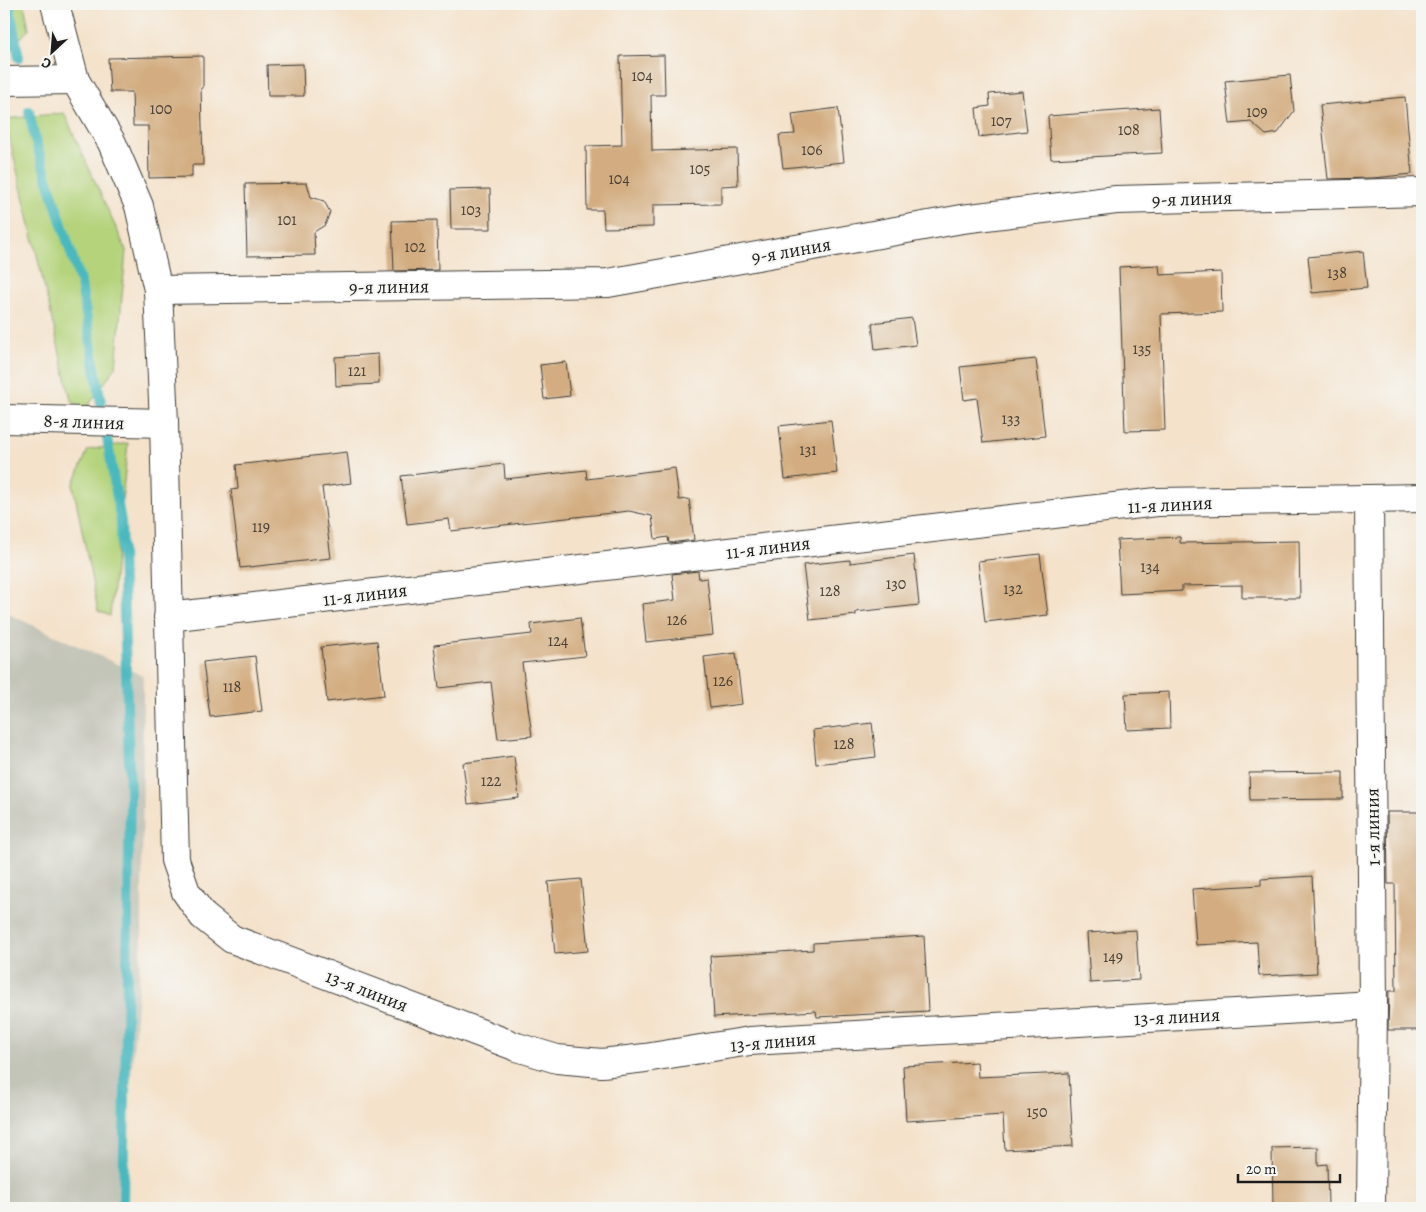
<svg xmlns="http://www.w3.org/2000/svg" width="1426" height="1212" viewBox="0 0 1426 1212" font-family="Alegreya,serif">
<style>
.industrial{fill:#c4c5b9}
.green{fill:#b4d37a;stroke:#68784b}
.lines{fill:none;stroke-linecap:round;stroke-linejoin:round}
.stream{stroke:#49b9bf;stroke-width:10}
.building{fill:#d3ad81}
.minor-casing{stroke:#3c3a36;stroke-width:30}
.minor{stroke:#fff;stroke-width:28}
.labels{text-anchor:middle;stroke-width:4;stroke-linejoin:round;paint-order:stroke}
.number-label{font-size:16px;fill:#4a4035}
.street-label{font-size:19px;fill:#1c1c1c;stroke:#f6f6f2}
</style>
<rect width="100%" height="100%" fill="#f6f6f2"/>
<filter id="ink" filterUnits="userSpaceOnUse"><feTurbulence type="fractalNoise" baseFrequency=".02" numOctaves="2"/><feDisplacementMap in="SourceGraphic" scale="10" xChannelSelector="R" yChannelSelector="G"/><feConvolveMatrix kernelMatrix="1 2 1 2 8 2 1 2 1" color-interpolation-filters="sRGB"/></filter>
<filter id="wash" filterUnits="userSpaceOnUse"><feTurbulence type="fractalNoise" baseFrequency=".0096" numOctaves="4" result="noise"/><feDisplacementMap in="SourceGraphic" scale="20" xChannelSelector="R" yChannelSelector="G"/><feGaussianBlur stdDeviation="1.12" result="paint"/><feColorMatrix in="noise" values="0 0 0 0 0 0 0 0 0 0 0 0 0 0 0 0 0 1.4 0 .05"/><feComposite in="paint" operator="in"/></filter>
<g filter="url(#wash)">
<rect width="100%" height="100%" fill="#f4e2cb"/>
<!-- industrial -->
<path class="industrial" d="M 4,612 L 143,676 L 142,941 L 121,1208 L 4,1208 Z"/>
<!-- green -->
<g class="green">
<path d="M 4,4 L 24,4 L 29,29 L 4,56 Z"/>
<path d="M 64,113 L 126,250 L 116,367 L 85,410 L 71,400 L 5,119 Z"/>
<path d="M 128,443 L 110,616 L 98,611 L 73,485 L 88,450 Z"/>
</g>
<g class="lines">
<!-- stream -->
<g class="stream">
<path d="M 9,4 L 19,58"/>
<path d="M 29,111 L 35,140 L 81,284 L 101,403"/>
<path d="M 107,438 L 121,522 L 130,793 L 123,1208"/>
</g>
</g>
<g id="blocks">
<!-- building -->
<g class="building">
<path d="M 664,55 L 665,95 L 651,95 L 652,151 L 737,149 L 738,185 L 721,186 L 721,204 L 653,205 L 653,227 L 604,228 L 603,210 L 587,210 L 586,146 L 622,145 L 620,56 Z"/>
<path d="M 203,56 L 203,88 L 201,88 L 203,165 L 192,165 L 192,177 L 149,178 L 148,126 L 133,126 L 132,92 L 110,92 L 108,58 Z"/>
<path d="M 303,64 L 304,96 L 268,96 L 267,65 Z"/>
<path d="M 1290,75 L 1294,111 L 1278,133 L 1266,135 L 1251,122 L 1230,124 L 1225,81 Z"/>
<path d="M 1022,91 L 1027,131 L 979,137 L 976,108 L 990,106 L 989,94 Z"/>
<path d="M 1405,97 L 1412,174 L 1373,178 L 1328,179 L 1320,105 Z"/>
<path d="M 838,108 L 844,162 L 783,168 L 779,135 L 795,134 L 792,114 Z"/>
<path d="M 1159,108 L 1162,153 L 1051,159 L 1048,116 Z"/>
<path d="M 307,183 L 311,197 L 324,201 L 330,212 L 325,225 L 314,232 L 315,255 L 247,256 L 245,184 Z"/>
<path d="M 490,189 L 491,229 L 451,229 L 450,190 Z"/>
<path d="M 437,220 L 438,270 L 394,271 L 392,221 Z"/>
<path d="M 1363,251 L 1367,288 L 1312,293 L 1308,257 Z"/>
<path d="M 1159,265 L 1160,275 L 1221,272 L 1222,312 L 1161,314 L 1165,430 L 1125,431 L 1119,267 Z"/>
<path d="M 912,318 L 916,345 L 875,350 L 872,323 Z"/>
<path d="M 378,354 L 379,384 L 336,386 L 335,357 Z"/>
<path d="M 1036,359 L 1045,436 L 983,443 L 977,398 L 964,400 L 960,367 Z"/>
<path d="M 566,362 L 570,396 L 544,399 L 540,365 Z"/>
<path d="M 831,420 L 837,473 L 785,479 L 779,426 Z"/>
<path d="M 347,452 L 351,483 L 322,487 L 331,558 L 240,568 L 231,490 L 238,489 L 236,465 Z"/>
<path d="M 504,464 L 505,479 L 586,470 L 587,479 L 675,468 L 679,500 L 689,499 L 694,540 L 669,543 L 668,537 L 655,539 L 652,516 L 629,511 L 451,531 L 449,519 L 407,524 L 401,476 Z"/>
<path d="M 1180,537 L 1180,543 L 1299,541 L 1300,598 L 1242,598 L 1242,585 L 1182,586 L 1182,591 L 1120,594 L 1117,540 Z"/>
<path d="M 1040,554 L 1048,615 L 985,622 L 978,561 Z"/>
<path d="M 914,555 L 919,605 L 856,612 L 856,615 L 810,620 L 803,565 L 850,560 L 850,563 Z"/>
<path d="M 698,571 L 699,579 L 707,578 L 713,635 L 646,642 L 642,604 L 675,600 L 672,574 Z"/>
<path d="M 580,618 L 585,656 L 522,663 L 532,736 L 498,739 L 491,682 L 439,688 L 434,645 L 532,634 L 531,624 Z"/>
<path d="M 377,641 L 384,695 L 327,702 L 321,647 Z"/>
<path d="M 736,653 L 742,704 L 710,708 L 704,657 Z"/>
<path d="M 255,656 L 262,711 L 210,717 L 203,662 Z"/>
<path d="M 1169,692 L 1170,728 L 1127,730 L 1125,694 Z"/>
<path d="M 872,723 L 876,757 L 816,764 L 813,730 Z"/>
<path d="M 514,756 L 519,798 L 468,804 L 463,763 Z"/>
<path d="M 1343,772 L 1343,799 L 1250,800 L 1249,773 Z"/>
<path d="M 1387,812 L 1422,812 L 1422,1030 L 1388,1030 L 1389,991 L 1396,991 L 1395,884 L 1388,884 Z"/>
<path d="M 1312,876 L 1317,973 L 1259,976 L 1257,942 L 1196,945 L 1192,889 L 1261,885 L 1261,879 Z"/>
<path d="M 581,879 L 588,951 L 555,954 L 548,882 Z"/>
<path d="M 1136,930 L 1139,980 L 1090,983 L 1087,933 Z"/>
<path d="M 924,936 L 928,1011 L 817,1017 L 816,1011 L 714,1017 L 710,956 L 813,950 L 813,943 Z"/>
<path d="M 977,1062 L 978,1077 L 1069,1073 L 1073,1146 L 1005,1150 L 1003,1115 L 906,1121 L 903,1066 Z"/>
<path d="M 1318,1147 L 1318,1165 L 1327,1164 L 1328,1206 L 1273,1207 L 1272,1148 Z"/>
</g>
</g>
</g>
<g filter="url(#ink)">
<use href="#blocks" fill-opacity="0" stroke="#3c3a36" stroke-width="1"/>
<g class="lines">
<!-- minor casing -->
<g class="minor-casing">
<g id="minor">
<path d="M 55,4 L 75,80 L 112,143 L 139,206 L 158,290 L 164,423 L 175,860 L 186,892 L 203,916 L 232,939 L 517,1047 L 557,1059 L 602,1063 L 645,1058 L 750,1041 L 1373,1005"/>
<path d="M 4,81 L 75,80"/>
<path d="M 158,290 L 608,283 L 962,219 L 1116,200 L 1422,192"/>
<path d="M 4,419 L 164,423"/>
<path d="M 168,617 L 1157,502 L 1369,499"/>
<path d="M 1371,1208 L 1373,1005 L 1369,499 L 1422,498"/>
</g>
</g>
<!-- minor -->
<use href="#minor" class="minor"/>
</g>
</g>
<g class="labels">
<!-- number labels -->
<g class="number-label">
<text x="642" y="81">104</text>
<text x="161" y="114">100</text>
<text x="1257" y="117">109</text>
<text x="1001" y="126">107</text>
<text x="1129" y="135">108</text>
<text x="812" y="155">106</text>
<text x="700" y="174">105</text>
<text x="619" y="184">104</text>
<text x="471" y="215">103</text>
<text x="287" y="225">101</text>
<text x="415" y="252">102</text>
<text x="1337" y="278">138</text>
<text x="1142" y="354">135</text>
<text x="357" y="376">121</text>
<text x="1011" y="424">133</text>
<text x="808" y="455">131</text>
<text x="261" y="532">119</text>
<text x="1150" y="572">134</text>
<text x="896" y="589">130</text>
<text x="1013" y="594">132</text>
<text x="830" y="596">128</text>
<text x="677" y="625">126</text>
<text x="558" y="646">124</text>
<text x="723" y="686">126</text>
<text x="232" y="692">118</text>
<text x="844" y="749">128</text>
<text x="491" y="786">122</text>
<text x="1113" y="962">149</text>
<text x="1037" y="1117">150</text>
</g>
<!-- street labels -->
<g class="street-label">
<text transform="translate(1192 198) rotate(-2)" y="7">9-я линия</text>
<text transform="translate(791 250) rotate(-10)" y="7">9-я линия</text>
<text transform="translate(389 286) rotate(-1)" y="7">9-я линия</text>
<text transform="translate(84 421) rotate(2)" y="7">8-я линия</text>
<text transform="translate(1170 504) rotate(-3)" y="7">11-я линия</text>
<text transform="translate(768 547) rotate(-7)" y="7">11-я линия</text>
<text transform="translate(365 594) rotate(-7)" y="7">11-я линия</text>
<text transform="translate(1372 827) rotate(-91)" y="7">1-я линия</text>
<text transform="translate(367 990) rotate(21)" y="7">13-я линия</text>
<text transform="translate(1177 1016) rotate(-3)" y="7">13-я линия</text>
<text transform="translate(773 1041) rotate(-5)" y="7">13-я линия</text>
</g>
</g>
<!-- margin -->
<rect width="1426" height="1212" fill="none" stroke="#f6f6f2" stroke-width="20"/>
<!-- north arrow -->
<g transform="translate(52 52) rotate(206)" stroke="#f6f6f2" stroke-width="4" paint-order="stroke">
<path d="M0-4L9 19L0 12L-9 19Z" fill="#1c1c1c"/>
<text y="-8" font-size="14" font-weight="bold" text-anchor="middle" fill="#1c1c1c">С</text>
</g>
<!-- scale -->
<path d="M1238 1174v8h102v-8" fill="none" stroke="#1c1c1c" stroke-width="2.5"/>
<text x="1246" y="1174" font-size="15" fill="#1c1c1c" stroke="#f6f6f2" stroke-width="4" paint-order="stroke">20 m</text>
</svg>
